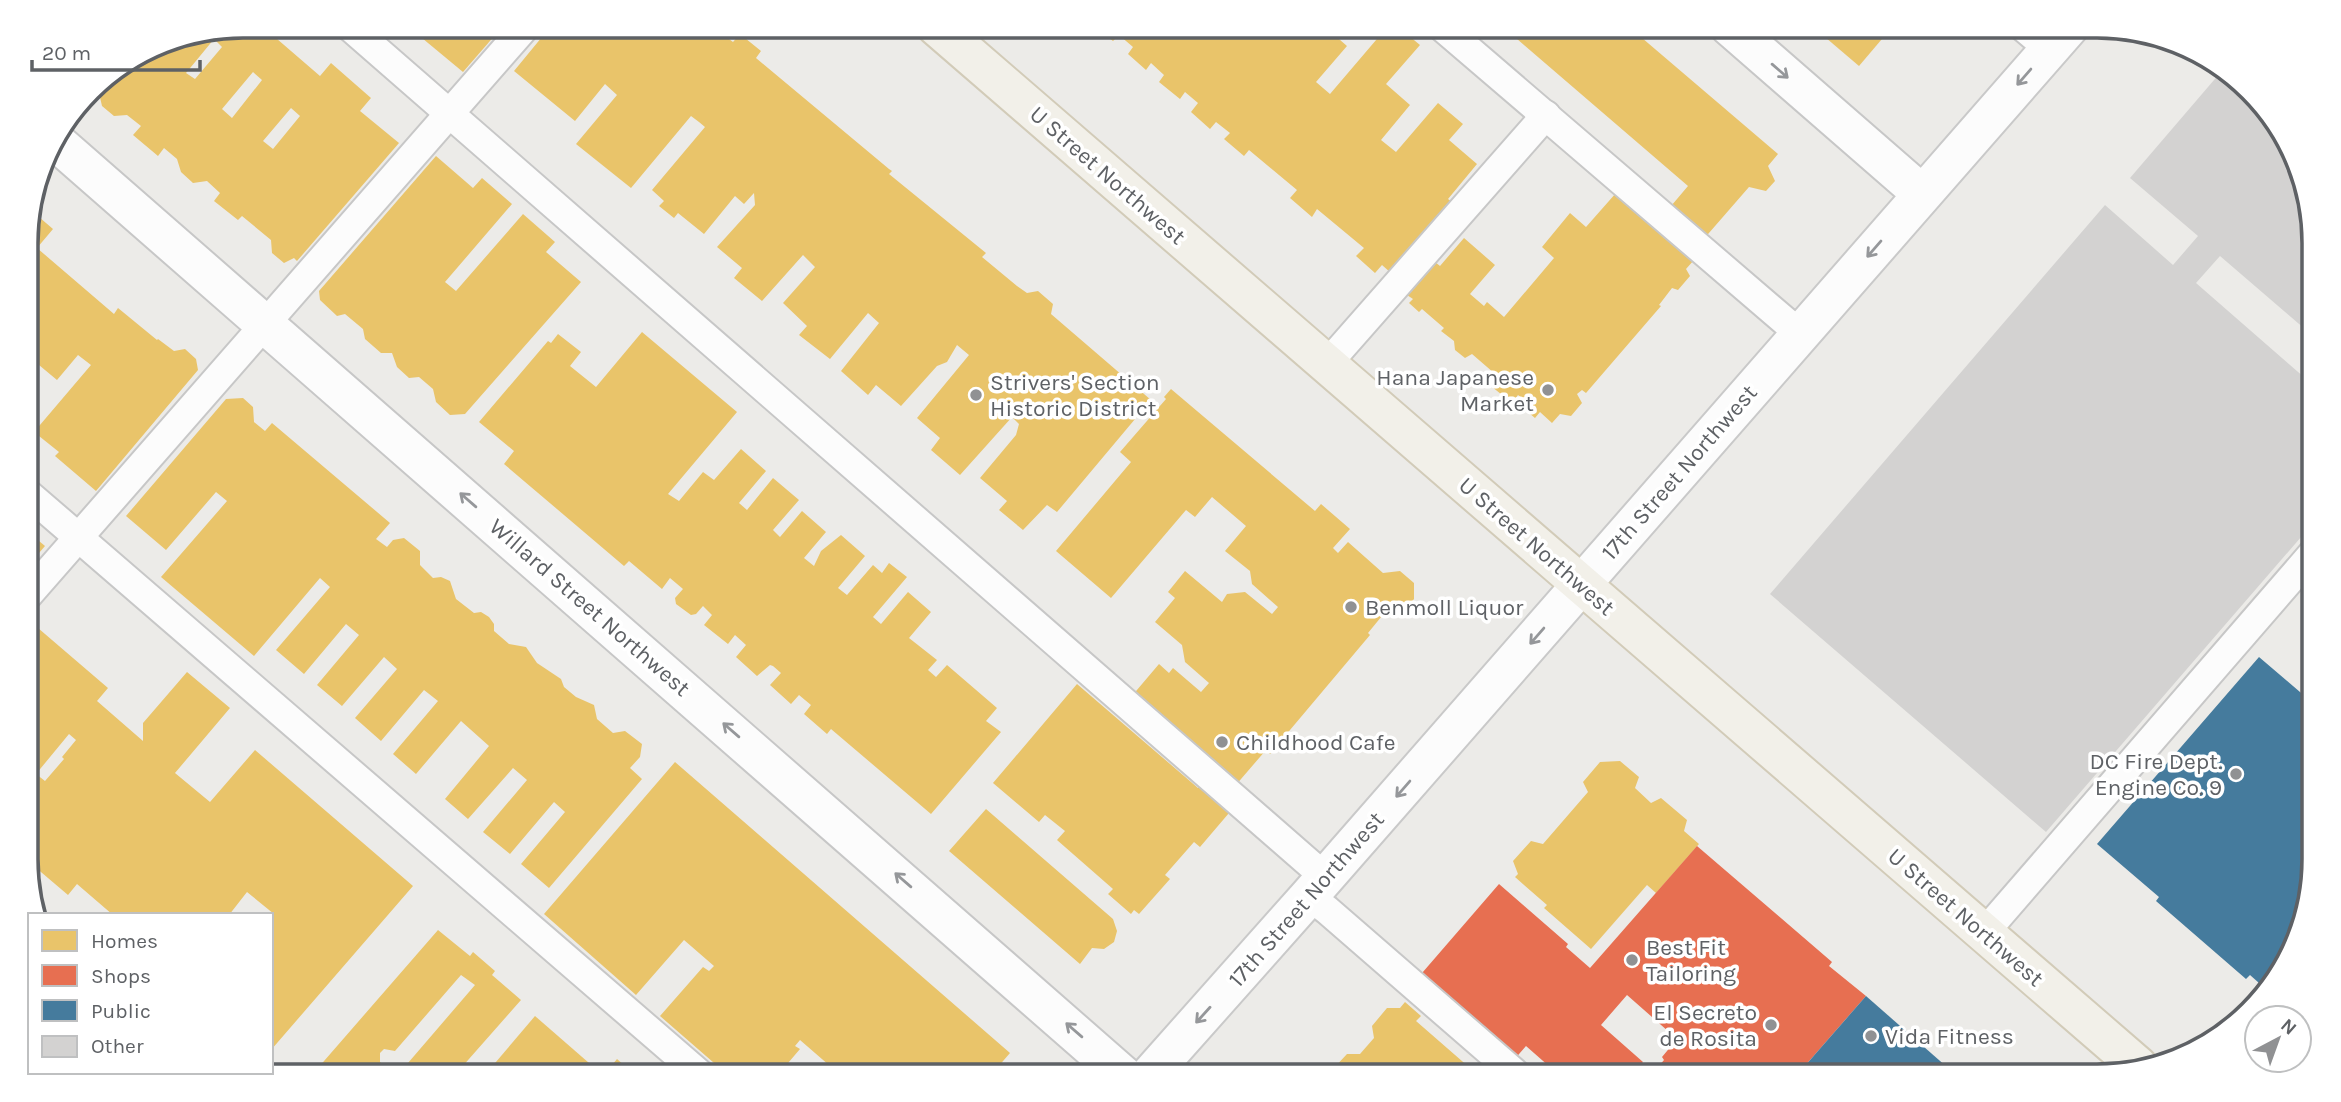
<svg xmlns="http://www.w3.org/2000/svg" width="2341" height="1102" viewBox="0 0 2341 1102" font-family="Karla,sans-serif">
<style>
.homes{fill:#e9c46a;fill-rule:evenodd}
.shops{fill:#e76f51}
.public{fill:#457b9d}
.building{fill:#d3d2d1}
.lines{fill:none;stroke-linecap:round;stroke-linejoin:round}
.lane-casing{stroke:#c7c7c7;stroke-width:32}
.street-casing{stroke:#c7c7c7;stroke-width:42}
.secondary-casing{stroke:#c9c9c9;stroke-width:42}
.primary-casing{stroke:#d2cbb8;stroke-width:42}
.lane{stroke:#fcfcfc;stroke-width:28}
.street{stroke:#fcfcfc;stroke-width:38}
.secondary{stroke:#fcfcfc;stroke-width:38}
.primary{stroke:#f2f0e9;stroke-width:38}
.oneway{stroke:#95979a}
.poi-dot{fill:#909193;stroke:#fff;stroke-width:2.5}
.labels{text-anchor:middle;stroke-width:7;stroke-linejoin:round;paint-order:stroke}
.street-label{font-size:23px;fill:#5e6165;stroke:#fff}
.poi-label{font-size:23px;fill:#5e6165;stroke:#fff;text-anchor:start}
.rim{fill:none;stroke:#5e6165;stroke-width:3.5}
</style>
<rect width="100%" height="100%" fill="#ecebe8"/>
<!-- homes -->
<g class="homes">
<path d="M 244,26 L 262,26 L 320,76 L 331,63 L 371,98 L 360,111 L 399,143 L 297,261 L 294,258 L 284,263 L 272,253 L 271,240 L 242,216 L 238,220 L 214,201 L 220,193 L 207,181 L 193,183 L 181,172 L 177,159 L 164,148 L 158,156 L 133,135 L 141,126 L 127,115 L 114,116 L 102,106 L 99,93 L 94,88 L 100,80 L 154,47 L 157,49 L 162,42 ZM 214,39 L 222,47 L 195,79 L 186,73 ZM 253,72 L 262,80 L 232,118 L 222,109 ZM 291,108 L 300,116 L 273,149 L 263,141 Z"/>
<path d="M 431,26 L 503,26 L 463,72 L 422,38 Z"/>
<path d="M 551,26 L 718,26 L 717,30 L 733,42 L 740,34 L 761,51 L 756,58 L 889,169 L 892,171 L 889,174 L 986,253 L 982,257 L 1017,286 L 1027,293 L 1038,291 L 1053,304 L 1051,314 L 1151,400 L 1057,512 L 1047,505 L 1023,530 L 999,510 L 1007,501 L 980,478 L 1016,435 L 1019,424 L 1012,417 L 960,475 L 931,450 L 940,438 L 917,418 L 969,355 L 957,345 L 947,362 L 937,366 L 901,406 L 876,385 L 868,395 L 841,371 L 879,323 L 868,313 L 830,359 L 799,335 L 807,326 L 783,303 L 815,267 L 803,255 L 762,301 L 734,278 L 742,268 L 717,247 L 755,205 L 754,193 L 744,204 L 735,196 L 704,234 L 678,213 L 674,218 L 659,206 L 664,201 L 652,190 L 705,127 L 699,122 L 691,116 L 631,188 L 576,144 L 617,95 L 605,84 L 575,121 L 514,71 Z"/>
<path d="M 1094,26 L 1253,26 L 1265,35 L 1273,26 L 1324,26 L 1347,46 L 1316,82 L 1330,94 L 1388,26 L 1397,26 L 1420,45 L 1386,84 L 1410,105 L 1381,140 L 1396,152 L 1438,103 L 1463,124 L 1449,140 L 1477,164 L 1448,199 L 1452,202 L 1391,273 L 1382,265 L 1375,273 L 1356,256 L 1364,248 L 1317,209 L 1312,217 L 1290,198 L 1297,190 L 1249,150 L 1244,156 L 1224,139 L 1230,133 L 1216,122 L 1210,129 L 1191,112 L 1198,103 L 1185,92 L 1180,99 L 1159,82 L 1164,75 L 1151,63 L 1146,70 L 1128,54 L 1133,47 L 1119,35 L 1113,41 Z"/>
<path d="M 1502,26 L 1628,26 L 1778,154 L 1768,166 L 1775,181 L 1766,191 L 1749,187 L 1702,241 L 1666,212 L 1688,186 Z"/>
<path d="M 1812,26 L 1893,26 L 1859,66 Z"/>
<path d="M 436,156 L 473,188 L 482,178 L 512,204 L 445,282 L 456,291 L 523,214 L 555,242 L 546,252 L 581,282 L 465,414 L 450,415 L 436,402 L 433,389 L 419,377 L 409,378 L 397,367 L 392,353 L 381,353 L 365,339 L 363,329 L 345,314 L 337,316 L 320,300 L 319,291 Z"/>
<path d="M 1616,193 L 1694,260 L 1686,269 L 1690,276 L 1678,290 L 1672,288 L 1659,305 L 1661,306 L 1586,393 L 1582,390 L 1577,394 L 1582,403 L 1571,416 L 1560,414 L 1552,423 L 1540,412 L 1535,418 L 1517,403 L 1522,398 L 1518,395 L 1512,403 L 1486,382 L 1494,373 L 1472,354 L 1465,358 L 1455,350 L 1454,341 L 1441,331 L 1444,328 L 1422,309 L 1419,312 L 1409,303 L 1413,299 L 1404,293 L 1407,289 L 1410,292 L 1435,262 L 1440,266 L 1464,238 L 1495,265 L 1470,294 L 1484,306 L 1487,302 L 1504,317 L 1554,258 L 1542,247 L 1570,213 L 1586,227 Z"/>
<path d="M 32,211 L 53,229 L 37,248 L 114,314 L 118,308 L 157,340 L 158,339 L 174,351 L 185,349 L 196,359 L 198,370 L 96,491 L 55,456 L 59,452 L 34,432 L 91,365 L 78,355 L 57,380 L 27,355 L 27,229 Z"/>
<path d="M 642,332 L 737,412 L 668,494 L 679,501 L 703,472 L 714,480 L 741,449 L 766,471 L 739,503 L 747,510 L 773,478 L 799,500 L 773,530 L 780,537 L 802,511 L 826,532 L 804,558 L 814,566 L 821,551 L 841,535 L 865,556 L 838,588 L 847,595 L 873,565 L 882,573 L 889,563 L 907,577 L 873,617 L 881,624 L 908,592 L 931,612 L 909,638 L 937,660 L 928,670 L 936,677 L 947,665 L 997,708 L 986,721 L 1001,732 L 931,814 L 831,729 L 827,734 L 804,714 L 811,705 L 799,695 L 791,704 L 770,685 L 781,673 L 773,666 L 770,665 L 757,676 L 736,657 L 746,645 L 735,635 L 728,644 L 704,625 L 712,615 L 703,606 L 696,614 L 691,615 L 676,604 L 675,598 L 683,589 L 670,578 L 662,589 L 629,561 L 624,566 L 504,464 L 514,451 L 479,422 L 548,341 L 551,343 L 558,334 L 581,352 L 570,366 L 596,387 Z"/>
<path d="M 1171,389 L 1315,511 L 1321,504 L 1350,529 L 1333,548 L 1338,553 L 1348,542 L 1383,573 L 1400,571 L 1414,583 L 1414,599 L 1404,611 L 1386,611 L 1368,633 L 1370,635 L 1274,749 L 1270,754 L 1266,750 L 1235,786 L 1131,697 L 1159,664 L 1169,673 L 1173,668 L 1201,692 L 1209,683 L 1185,662 L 1182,645 L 1155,622 L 1175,598 L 1168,592 L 1185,571 L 1222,602 L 1227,594 L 1245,592 L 1272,614 L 1278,607 L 1252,584 L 1250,571 L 1225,551 L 1246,526 L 1212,497 L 1195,517 L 1186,510 L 1111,598 L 1056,551 L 1131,462 L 1120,452 L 1166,399 L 1164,397 Z"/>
<path d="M 243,398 L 253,407 L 254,422 L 265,431 L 272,423 L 390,523 L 376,539 L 387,547 L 393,540 L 404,538 L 420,551 L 420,565 L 433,578 L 441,577 L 450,581 L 456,599 L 474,613 L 481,612 L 489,617 L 494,624 L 494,631 L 509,644 L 526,647 L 537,663 L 561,679 L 564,687 L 576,697 L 594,705 L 597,719 L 613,733 L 625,731 L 642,744 L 640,757 L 630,768 L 642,779 L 549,888 L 521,864 L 565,812 L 554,802 L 510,854 L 483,832 L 527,780 L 513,768 L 468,819 L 445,799 L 489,746 L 461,721 L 416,774 L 393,754 L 438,701 L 424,690 L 381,741 L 355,718 L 397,669 L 384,657 L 342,706 L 317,685 L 359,635 L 346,624 L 304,674 L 276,650 L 330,587 L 320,578 L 254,656 L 161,577 L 227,501 L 216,492 L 166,550 L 126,516 L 226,399 Z"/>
<path d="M 27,531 L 45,546 L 27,567 Z"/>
<path d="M 31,622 L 108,688 L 97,701 L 143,741 L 143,723 L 187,672 L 230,708 L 175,773 L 210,802 L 255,750 L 413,886 L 271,1050 L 271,917 L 274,914 L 247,892 L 229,915 L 113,915 L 77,884 L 68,895 L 28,861 L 28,717 L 38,707 L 30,700 L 28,703 L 28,626 ZM 69,734 L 76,740 L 62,757 L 64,759 L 45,781 L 36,774 Z"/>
<path d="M 1077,684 L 1198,788 L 1202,783 L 1228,805 L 1224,809 L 1229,813 L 1200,847 L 1194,842 L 1165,875 L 1170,879 L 1139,914 L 1134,910 L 1131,914 L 1108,894 L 1113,889 L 1057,840 L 1065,831 L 1045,815 L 1039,822 L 993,783 Z"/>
<path d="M 1620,761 L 1639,777 L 1635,788 L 1651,803 L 1661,798 L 1687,820 L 1684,831 L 1699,844 L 1656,893 L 1647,885 L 1591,949 L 1544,908 L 1547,905 L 1515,877 L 1518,874 L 1513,861 L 1531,841 L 1543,844 L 1588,792 L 1583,782 L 1600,762 Z"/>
<path d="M 675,762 L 1010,1053 L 990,1076 L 821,1076 L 830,1066 L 800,1040 L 795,1046 L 800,1049 L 777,1076 L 729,1076 L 660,1016 L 703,967 L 709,971 L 714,966 L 684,940 L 636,995 L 544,914 Z"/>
<path d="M 986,809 L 1113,919 L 1117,931 L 1114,942 L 1104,949 L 1092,948 L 1080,964 L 949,851 Z"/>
<path d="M 438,930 L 470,956 L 473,952 L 495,971 L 492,975 L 521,1000 L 454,1076 L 409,1076 L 412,1072 L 408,1063 L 475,985 L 461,975 L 395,1051 L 384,1049 L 380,1053 L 380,1062 L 395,1076 L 311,1076 Z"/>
<path d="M 1405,1002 L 1421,1016 L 1416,1021 L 1478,1075 L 1334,1075 L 1333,1069 L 1347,1054 L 1360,1054 L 1374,1038 L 1372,1026 L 1387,1008 L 1400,1008 Z"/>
<path d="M 535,1016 L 589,1063 L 578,1076 L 484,1076 Z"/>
<path d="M 617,1059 L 636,1076 L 603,1076 Z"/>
</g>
<!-- shops -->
<path class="shops" d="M 1697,846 L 1832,962 L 1829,966 L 1866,996 L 1797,1075 L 1651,1075 L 1664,1060 L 1662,1057 L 1677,1039 L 1627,995 L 1601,1025 L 1643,1062 L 1631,1075 L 1559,1075 L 1526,1046 L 1513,1061 L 1416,980 L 1499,884 L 1568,944 L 1566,947 L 1590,968 Z"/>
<!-- public -->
<g class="public">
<path d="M 2259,657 L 2314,704 L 2315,859 L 2298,942 L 2268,991 L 2250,975 L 2246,979 L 2156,901 L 2159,897 L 2097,844 Z"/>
<path d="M 1866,996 L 1956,1075 L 1797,1075 Z"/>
</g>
<!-- building -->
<path class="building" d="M 2220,73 L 2270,112 L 2313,216 L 2313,336 L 2220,256 L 2196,283 L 2313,385 L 2314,522 L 2046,832 L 1770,594 L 2105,205 L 2173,265 L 2198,236 L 2130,178 Z"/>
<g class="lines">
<!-- lane casing -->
<g class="lane-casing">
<g id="lane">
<path d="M 349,26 L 1325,877"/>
<path d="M 1441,26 L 1800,334"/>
<path d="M 2022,26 L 2049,49"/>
<path d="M 1327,364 L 1546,115"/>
<path d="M 27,493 L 702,1076"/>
<path d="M 28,595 L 526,26"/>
<path d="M 1309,896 L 1327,910 L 1517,1075"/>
<path d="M 1984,933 L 2314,552"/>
</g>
</g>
<!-- street casing -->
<g class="street-casing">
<g id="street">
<path d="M 1729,26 L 1922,194"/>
<path d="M 54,140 L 1124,1076"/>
</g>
</g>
<!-- secondary casing -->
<g class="secondary-casing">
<path id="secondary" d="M 1149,1076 L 1309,896 L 2070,26"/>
</g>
<!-- primary casing -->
<g class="primary-casing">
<path id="primary" d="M 936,26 L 2138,1066"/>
</g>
<!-- lane -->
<use href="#lane" class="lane"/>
<!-- street -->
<use href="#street" class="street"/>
<!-- secondary -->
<use href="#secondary" class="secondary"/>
<!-- primary -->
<use href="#primary" class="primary"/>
</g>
<!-- one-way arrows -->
<defs><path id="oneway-shaft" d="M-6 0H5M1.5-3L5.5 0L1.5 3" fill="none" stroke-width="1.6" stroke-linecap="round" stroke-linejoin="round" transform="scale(1.75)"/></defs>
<g class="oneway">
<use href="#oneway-shaft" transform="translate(1780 71) rotate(41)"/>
<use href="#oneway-shaft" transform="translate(2024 77) rotate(131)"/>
<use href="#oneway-shaft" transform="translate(1874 249) rotate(131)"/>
<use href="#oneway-shaft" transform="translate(468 500) rotate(-139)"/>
<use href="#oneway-shaft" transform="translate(1537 636) rotate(131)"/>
<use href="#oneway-shaft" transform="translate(731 730) rotate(-139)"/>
<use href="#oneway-shaft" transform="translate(1403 789) rotate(131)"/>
<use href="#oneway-shaft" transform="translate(903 880) rotate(-139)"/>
<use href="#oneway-shaft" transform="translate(1203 1015) rotate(132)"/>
<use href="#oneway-shaft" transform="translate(1074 1030) rotate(-139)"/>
</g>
<!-- markers -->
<g class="poi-dot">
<circle cx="1548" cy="390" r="7"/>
<circle cx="976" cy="395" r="7"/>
<circle cx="1351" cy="607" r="7"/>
<circle cx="1222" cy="742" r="7"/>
<circle cx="2236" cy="774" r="7"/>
<circle cx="1632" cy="960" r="7"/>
<circle cx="1771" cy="1025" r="7"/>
<circle cx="1871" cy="1036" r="7"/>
</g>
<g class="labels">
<!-- street labels -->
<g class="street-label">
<text transform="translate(1108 175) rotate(41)" y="8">U Street Northwest</text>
<text transform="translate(1679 472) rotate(-49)" y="8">17th Street Northwest</text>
<text transform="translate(1537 546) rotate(41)" y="8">U Street Northwest</text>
<text transform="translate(590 607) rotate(41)" y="8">Willard Street Northwest</text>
<text transform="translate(1306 899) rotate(-49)" y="8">17th Street Northwest</text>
<text transform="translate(1966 917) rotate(41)" y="8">U Street Northwest</text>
</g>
<!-- poi labels -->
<g class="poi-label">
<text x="1534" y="385" text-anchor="end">Hana Japanese<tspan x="1534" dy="26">Market</tspan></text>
<text x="990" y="390">Strivers' Section<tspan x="990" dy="26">Historic District</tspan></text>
<text x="1365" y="615">Benmoll Liquor</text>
<text x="1236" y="750">Childhood Cafe</text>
<text x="2222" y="769" text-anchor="end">DC Fire Dept.<tspan x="2222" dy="26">Engine Co. 9</tspan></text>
<text x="1646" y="955">Best Fit<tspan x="1646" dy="26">Tailoring</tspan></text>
<text x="1757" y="1020" text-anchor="end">El Secreto<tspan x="1757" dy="26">de Rosita</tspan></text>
<text x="1885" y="1044">Vida Fitness</text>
</g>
</g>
<!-- crop -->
<path d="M0 0H2341V1102H0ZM243 38H2097A205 205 0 0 1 2302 243V859A205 205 0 0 1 2097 1064H243A205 205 0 0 1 38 859V243A205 205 0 0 1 243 38Z" fill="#fff" fill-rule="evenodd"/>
<path class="rim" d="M243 38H2097A205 205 0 0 1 2302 243V859A205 205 0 0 1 2097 1064H243A205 205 0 0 1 38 859V243A205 205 0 0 1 243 38Z"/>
<!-- legend -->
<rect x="28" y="913" width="245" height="161" fill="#ffffff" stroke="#bfc0c1" stroke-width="2"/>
<rect x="42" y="930" width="35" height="21" fill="#e9c46a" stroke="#bfc0c1" stroke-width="2"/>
<text x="91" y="948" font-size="21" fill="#5e6165">Homes</text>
<rect x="42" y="965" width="35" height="21" fill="#e76f51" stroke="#bfc0c1" stroke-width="2"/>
<text x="91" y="983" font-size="21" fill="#5e6165">Shops</text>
<rect x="42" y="1000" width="35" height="21" fill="#457b9d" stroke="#bfc0c1" stroke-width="2"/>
<text x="91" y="1018" font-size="21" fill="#5e6165">Public</text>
<rect x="42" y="1036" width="35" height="21" fill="#d3d2d1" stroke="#bfc0c1" stroke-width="2"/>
<text x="91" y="1053" font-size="21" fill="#5e6165">Other</text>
<!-- north arrow -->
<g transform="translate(2278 1039) rotate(41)"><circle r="33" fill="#ffffff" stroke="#bfc0c1" stroke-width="2"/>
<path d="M0-5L12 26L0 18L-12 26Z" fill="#909193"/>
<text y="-10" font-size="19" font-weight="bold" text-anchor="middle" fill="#5e6165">N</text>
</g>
<!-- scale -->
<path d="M32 60v10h168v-10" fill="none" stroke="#5e6165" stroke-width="3.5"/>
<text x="42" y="60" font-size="21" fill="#5e6165" stroke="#ffffff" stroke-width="5" paint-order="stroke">20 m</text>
</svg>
